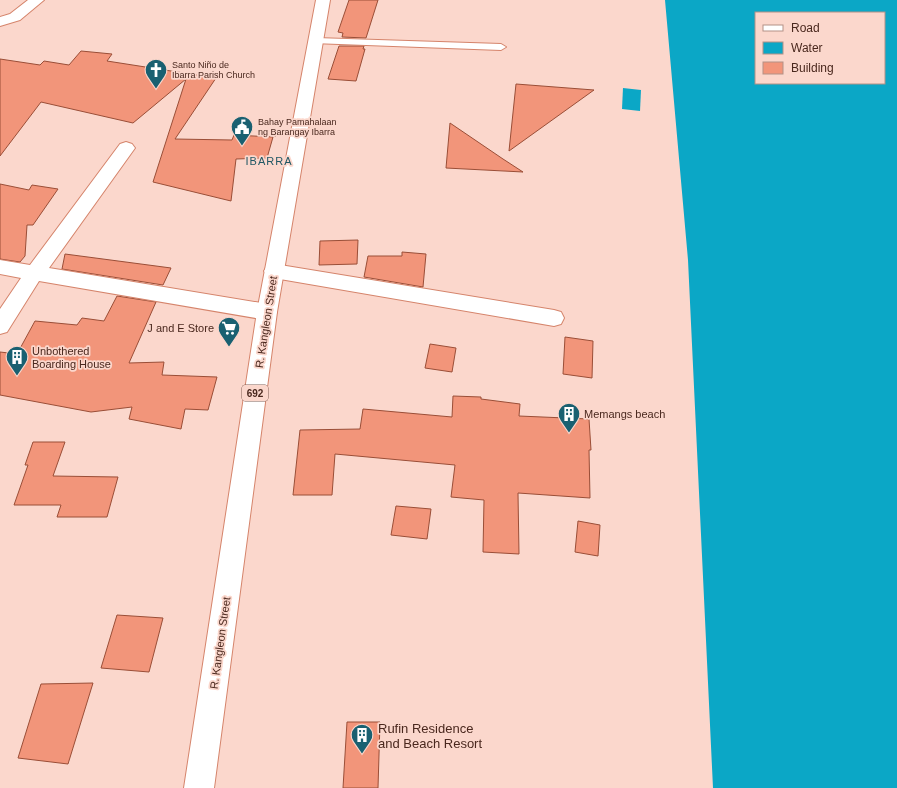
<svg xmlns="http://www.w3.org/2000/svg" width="897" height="788" viewBox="0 0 897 788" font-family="Helvetica,sans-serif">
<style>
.water{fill:#0ba7c6;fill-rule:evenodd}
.building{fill:#f2957a;stroke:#9a4e37}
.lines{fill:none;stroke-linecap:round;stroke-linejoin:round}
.service-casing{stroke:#d5846b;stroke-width:2}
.minor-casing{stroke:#d5846b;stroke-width:2}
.primary-casing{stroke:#d5846b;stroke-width:2}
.path{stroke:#a9867c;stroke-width:2;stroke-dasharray:1.5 2;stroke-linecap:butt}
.service{fill:#fff;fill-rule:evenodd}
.minor{fill:#fff;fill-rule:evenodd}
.primary{fill:#fff;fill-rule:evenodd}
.labels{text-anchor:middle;stroke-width:3.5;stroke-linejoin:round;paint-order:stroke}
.far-poi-label{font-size:9px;fill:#4a281e;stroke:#fbd7cc;text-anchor:start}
.shield{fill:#fbd7cc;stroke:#7f5c52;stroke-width:1}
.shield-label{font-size:10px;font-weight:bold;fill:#4a281e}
.far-quarter-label{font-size:11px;letter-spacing:1px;fill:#215764;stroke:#fbd7cc}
.street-label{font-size:11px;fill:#4a281e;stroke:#fbd7cc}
.poi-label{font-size:11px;fill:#4a281e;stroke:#fbd7cc;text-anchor:start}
.near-poi-label{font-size:13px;fill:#4a281e;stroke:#fbd7cc;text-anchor:start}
</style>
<rect width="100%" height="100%" fill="#fbd7cc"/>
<!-- water -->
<g class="water">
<path d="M 665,0 L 897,0 L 897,788 L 713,788 L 688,260 ZM 756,13 L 884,13 L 884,83 L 756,83 Z"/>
<path d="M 623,88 L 641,90 L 640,111 L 622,109 Z"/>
</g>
<!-- building -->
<g class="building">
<path d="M 349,0 L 378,0 L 366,38 L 342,37 L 343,33 L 338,32 Z"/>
<path d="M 339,46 L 364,46 L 363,49 L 365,49 L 356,81 L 328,79 Z"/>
<path d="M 81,51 L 112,54 L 107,61 L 216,78 L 175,139 L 232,140 L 234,135 L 273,137 L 267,158 L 236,159 L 231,201 L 153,182 L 186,79 L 133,123 L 41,102 L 0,156 L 0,59 L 40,65 L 44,61 L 69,65 Z"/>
<path d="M 516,84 L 594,90 L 509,151 Z"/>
<path d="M 450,123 L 503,159 L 523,172 L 446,168 Z"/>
<path d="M 0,184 L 29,190 L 32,185 L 58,189 L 33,225 L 27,225 L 25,256 L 20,262 L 0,259 Z"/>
<path d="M 358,240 L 357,264 L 319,265 L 320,241 Z"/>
<path d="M 402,252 L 426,254 L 423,287 L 364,277 L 368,256 L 402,256 Z"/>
<path d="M 65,254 L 156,266 L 171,268 L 163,285 L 62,269 Z"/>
<path d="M 117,296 L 156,302 L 129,363 L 164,362 L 162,375 L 217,377 L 208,410 L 185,409 L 181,429 L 129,419 L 132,407 L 91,412 L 0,395 L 0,352 L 17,354 L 35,321 L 77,325 L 82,318 L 104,321 Z"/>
<path d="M 565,337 L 593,341 L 592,378 L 563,374 Z"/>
<path d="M 430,344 L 456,348 L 452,372 L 425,368 Z"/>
<path d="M 453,396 L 481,397 L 481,399 L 520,404 L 519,416 L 589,419 L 591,450 L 589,450 L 590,498 L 518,493 L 519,554 L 483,552 L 484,500 L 451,497 L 455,465 L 335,454 L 332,495 L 293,495 L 300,430 L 360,429 L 363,409 L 452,417 Z"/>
<path d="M 33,442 L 65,442 L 53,476 L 118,477 L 107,517 L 57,517 L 61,505 L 14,505 L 28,465 L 25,465 Z"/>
<path d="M 396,506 L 431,509 L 427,539 L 391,535 Z"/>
<path d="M 578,521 L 600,525 L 598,556 L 575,552 Z"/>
<path d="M 117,615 L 163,618 L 149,672 L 101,668 Z"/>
<path d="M 93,683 L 68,764 L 18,758 L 41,684 Z"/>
<path d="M 347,722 L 380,722 L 378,788 L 343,788 Z"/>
</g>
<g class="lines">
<!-- service casing -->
<g class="service-casing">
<path id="service" d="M 316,38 L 501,44 L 506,47 L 501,50 L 312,43 L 311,41 L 312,39 Z"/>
</g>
<!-- minor casing -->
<g class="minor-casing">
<g id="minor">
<path d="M 28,0 L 44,0 L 20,20 L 0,26 L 0,17 L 10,14 Z"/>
<path d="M 126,142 L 132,144 L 135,148 L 49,268 L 267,304 L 274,306 L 277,312 L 274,318 L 267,320 L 39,281 L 7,332 L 0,334 L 0,309 L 21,278 L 0,274 L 0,260 L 30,265 L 120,144 Z"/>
<path d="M 274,264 L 554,310 L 561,312 L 564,318 L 561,324 L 554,326 L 274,278 L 267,276 L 264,271 L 267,266 Z"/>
</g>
</g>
<!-- primary casing -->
<g class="primary-casing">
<path id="primary" d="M 316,0 L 330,0 L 277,312 L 214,788 L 184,788 L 257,312 Z"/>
</g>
<!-- path -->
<path class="path" d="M 257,135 L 277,136"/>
<!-- service -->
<use href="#service" class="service"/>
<!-- minor -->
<use href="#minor" class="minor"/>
<!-- primary -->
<use href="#primary" class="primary"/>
</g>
<!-- icons -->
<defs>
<g id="church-pin" transform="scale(1.15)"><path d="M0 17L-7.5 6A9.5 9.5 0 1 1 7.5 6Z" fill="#196071" stroke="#fbd7cc"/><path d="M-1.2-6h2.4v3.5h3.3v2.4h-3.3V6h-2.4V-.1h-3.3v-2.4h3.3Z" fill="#fff"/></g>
<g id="civic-pin" transform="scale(1.15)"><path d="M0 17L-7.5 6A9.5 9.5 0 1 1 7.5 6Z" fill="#196071" stroke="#fbd7cc"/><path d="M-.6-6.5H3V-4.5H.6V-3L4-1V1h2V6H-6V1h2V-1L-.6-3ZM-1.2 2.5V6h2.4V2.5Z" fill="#fff"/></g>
<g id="supermarket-pin" transform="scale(1.15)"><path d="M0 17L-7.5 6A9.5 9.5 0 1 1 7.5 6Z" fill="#196071" stroke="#fbd7cc"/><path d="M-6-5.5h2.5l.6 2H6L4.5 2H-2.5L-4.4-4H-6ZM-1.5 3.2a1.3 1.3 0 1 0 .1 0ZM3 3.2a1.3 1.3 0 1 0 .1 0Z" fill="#fff"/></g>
<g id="building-pin" transform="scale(1.15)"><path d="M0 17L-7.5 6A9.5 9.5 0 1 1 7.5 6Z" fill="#196071" stroke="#fbd7cc"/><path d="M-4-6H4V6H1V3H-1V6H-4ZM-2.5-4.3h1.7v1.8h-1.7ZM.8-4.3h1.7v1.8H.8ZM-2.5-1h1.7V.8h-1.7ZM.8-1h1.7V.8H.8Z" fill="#fff"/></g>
</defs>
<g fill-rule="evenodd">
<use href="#church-pin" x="156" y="70"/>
<use href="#civic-pin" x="242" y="127"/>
<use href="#supermarket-pin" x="229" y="328"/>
<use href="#building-pin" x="17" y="357"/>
<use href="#building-pin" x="569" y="414"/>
<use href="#building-pin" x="362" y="735"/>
</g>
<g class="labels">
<!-- far-poi labels -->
<g class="far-poi-label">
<text x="172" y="68">Santo Niño de<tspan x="172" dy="10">Ibarra Parish Church</tspan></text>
<text x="258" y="125">Bahay Pamahalaan<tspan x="258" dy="10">ng Barangay Ibarra</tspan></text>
</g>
<!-- shield labels -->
<rect class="shield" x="242" y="385" width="26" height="16" rx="3"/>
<g class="shield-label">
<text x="255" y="397">692</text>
</g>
<!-- far-quarter labels -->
<g class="far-quarter-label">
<text x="269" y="165">IBARRA</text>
</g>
<!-- street labels -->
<g class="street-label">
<text transform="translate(266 322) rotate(-81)" y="4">R. Kangleon Street</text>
<text transform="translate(220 643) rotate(-82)" y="4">R. Kangleon Street</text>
</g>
<!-- poi labels -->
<g class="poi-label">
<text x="214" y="332" text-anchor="end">J and E Store</text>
<text x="32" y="355">Unbothered<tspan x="32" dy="13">Boarding House</tspan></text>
<text x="584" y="418">Memangs beach</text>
</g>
<!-- near-poi labels -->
<g class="near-poi-label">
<text x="378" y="733">Rufin Residence<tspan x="378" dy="15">and Beach Resort</tspan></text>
</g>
</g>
<!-- legend -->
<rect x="755" y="12" width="130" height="72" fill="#fbd7cc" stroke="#b49186"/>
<rect x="763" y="25" width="20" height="6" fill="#ffffff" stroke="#b49186"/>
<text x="791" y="32" font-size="12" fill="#4a281e">Road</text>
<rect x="763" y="42" width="20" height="12" fill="#0ba7c6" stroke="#b49186"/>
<text x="791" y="52" font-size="12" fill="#4a281e">Water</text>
<rect x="763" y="62" width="20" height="12" fill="#f2957a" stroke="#b49186"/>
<text x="791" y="72" font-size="12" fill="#4a281e">Building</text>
</svg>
